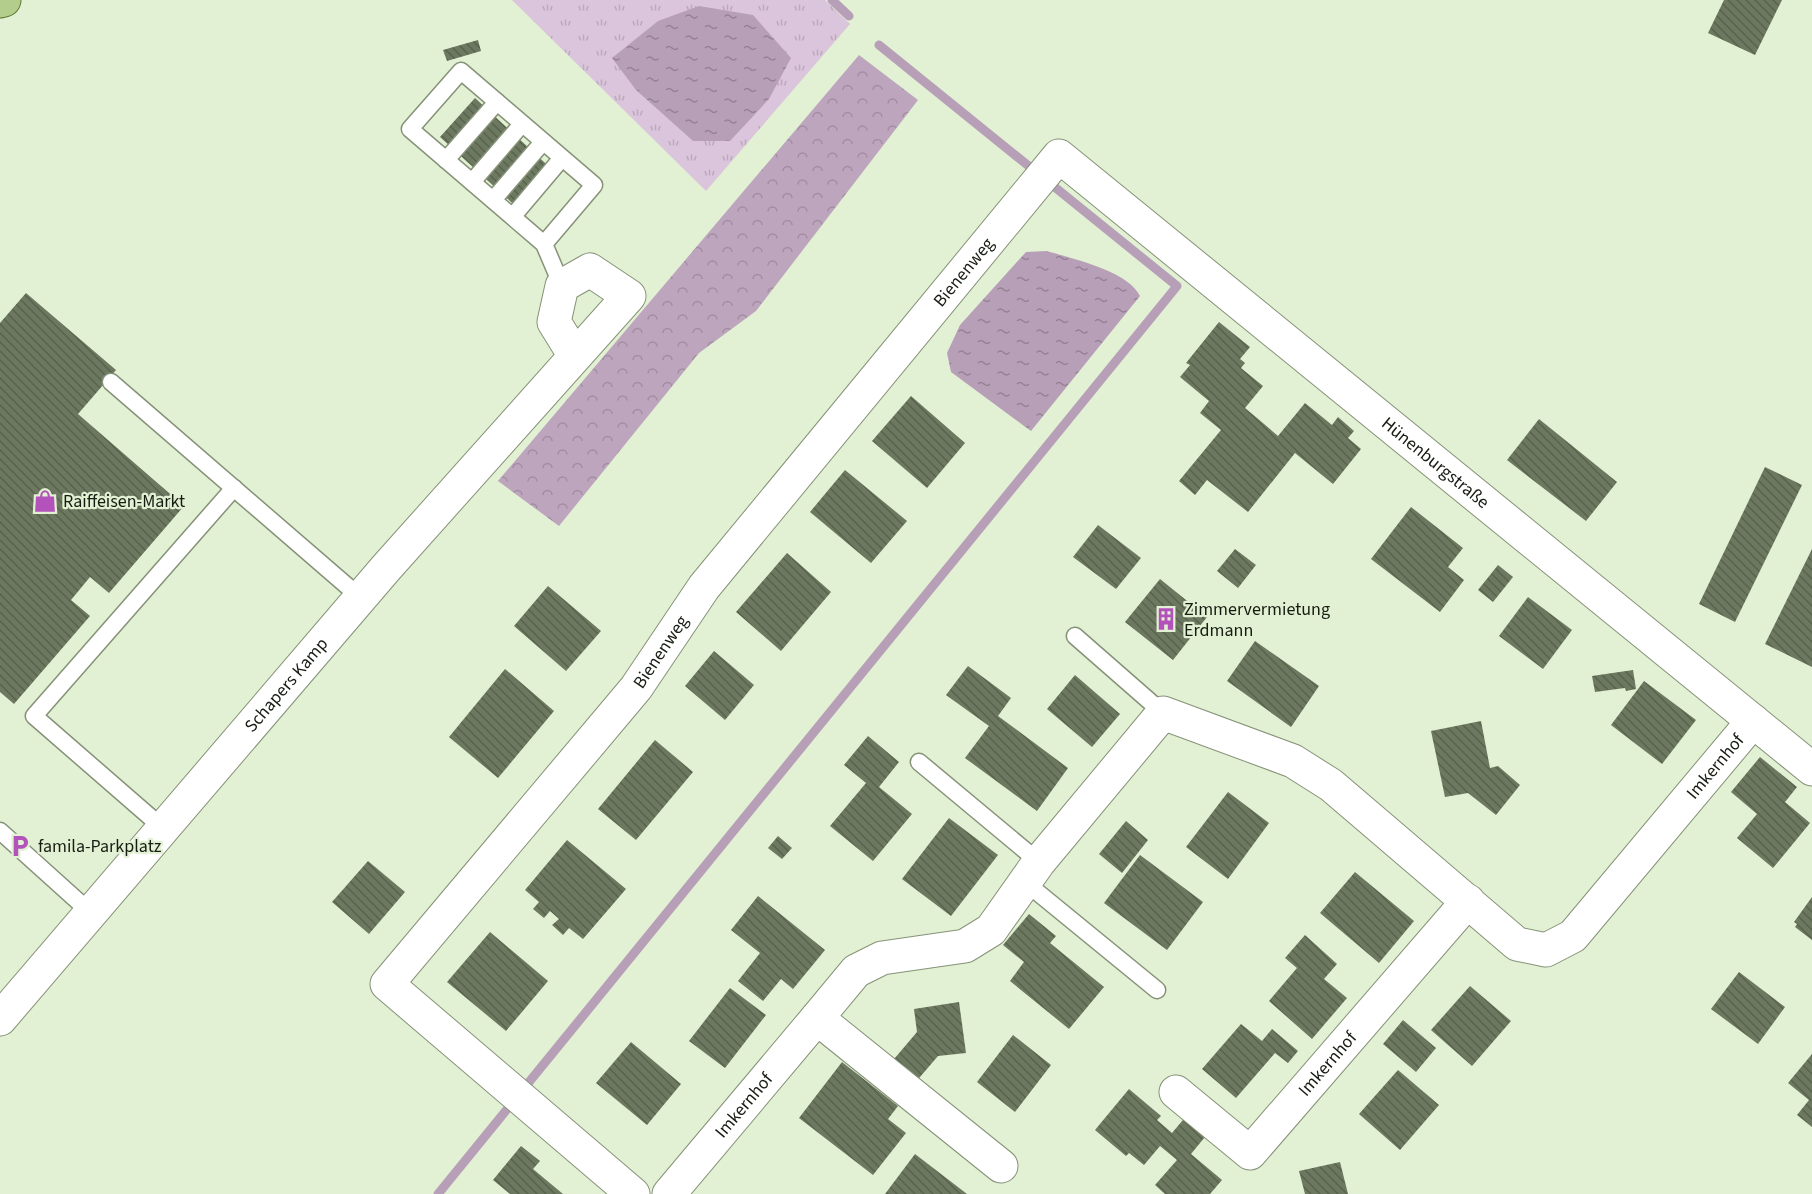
<svg xmlns="http://www.w3.org/2000/svg" width="1812" height="1194" viewBox="0 0 1812 1194" font-family="'Source Sans 3',sans-serif">
<style>
.grass{fill:url(#grass-tufts)}
.forest{fill:url(#forest-crowns)}
.water{fill:url(#water-ripples)}
.lines{fill:none;stroke-linecap:round;stroke-linejoin:round}
.stream{stroke:#b79fb8;stroke-width:9}
.building{fill:url(#building-back-hatch)}
.service-casing{stroke:#869278;stroke-width:19}
.minor-casing{stroke:#869278;stroke-width:35}
.primary-casing{stroke:#5c7931;stroke-width:35}
.service{stroke:#fff;stroke-width:16}
.minor{stroke:#fff;stroke-width:33}
.primary{stroke:#b3cd8d;stroke-width:33}
.labels{text-anchor:middle;stroke-width:4.5;stroke-linejoin:round;paint-order:stroke}
.street-label{font-size:18px;fill:#171c12;stroke:#e2f0d3}
.poi-label{font-size:18px;fill:#171c12;stroke:#e2f0d3;text-anchor:start}
</style>
<defs>
<pattern id="grass-tufts" width="24" height="20" patternUnits="userSpaceOnUse" patternTransform="scale(1.5)"><rect width="24" height="20" fill="#dbc5dc"/><path d="M3 7l-1-3M5 7V3M7 7l1-3M15 17l-1-3M17 17v-4M19 17l1-3" fill="none" stroke="#bba9bc"/></pattern>
<pattern id="forest-crowns" width="20" height="18" patternUnits="userSpaceOnUse" patternTransform="scale(1.5)"><rect width="20" height="18" fill="#bda5be"/><path d="M2 6a3 3 0 1 1 6 0M12 15a3 3 0 1 1 6 0" fill="none" stroke="#a28da2"/></pattern>
<pattern id="water-ripples" width="26" height="14" patternUnits="userSpaceOnUse" patternTransform="scale(1.5)"><rect width="26" height="14" fill="#b79fb8"/><path d="M2 4q2-2 4 0t4 0M15 11q2-2 4 0t4 0" fill="none" stroke="#948194"/></pattern>
<pattern id="building-back-hatch" width="6" height="6" patternUnits="userSpaceOnUse" patternTransform="scale(1.5)"><rect width="6" height="6" fill="#6c785f"/><path d="M-1 5l2 2M0 0l6 6M5-1l2 2" fill="none" stroke="#58624d"/></pattern>
</defs>
<rect width="100%" height="100%" fill="#e2f0d3"/>
<!-- grass -->
<path class="grass" d="M 512,0 L 825,0 L 850,24 L 706,191 Z"/>
<!-- forest -->
<path class="forest" d="M 859,55 L 918,100 L 756,311 L 699,353 L 559,526 L 498,481 Z"/>
<!-- water -->
<g class="water">
<path d="M 699,6 L 753,15 L 791,58 L 769,99 L 730,141 L 693,141 L 636,90 L 612,58 L 658,21 Z"/>
<path d="M 1047,251 C 1073,259 1128,271 1140,296 L 1031,431 L 951,372 L 947,353 L 960,325 L 1026,252 Z"/>
</g>
<g class="lines">
<!-- stream -->
<g class="stream">
<path d="M 832,0 L 849,16"/>
<path d="M 438,1194 L 1177,286 L 879,45"/>
</g>
</g>
<!-- building -->
<g class="building">
<path d="M 1724,0 L 1782,0 L 1755,55 L 1708,33 Z"/>
<path d="M 478,40 L 481,51 L 447,61 L 443,50 Z"/>
<path d="M 475,98 L 558,175 L 523,213 L 440,137 Z"/>
<path d="M 26,293 L 116,370 L 78,414 L 184,506 L 109,593 L 90,577 L 71,600 L 90,616 L 14,704 L 0,692 L 0,323 Z"/>
<path d="M 1219,322 L 1250,347 L 1240,359 L 1245,363 L 1241,368 L 1263,386 L 1245,408 L 1257,418 L 1278,436 L 1305,403 L 1332,425 L 1338,417 L 1354,431 L 1348,438 L 1361,449 L 1333,484 L 1295,453 L 1248,512 L 1207,480 L 1195,495 L 1179,481 L 1221,430 L 1200,413 L 1209,401 L 1180,377 L 1190,365 L 1186,363 Z"/>
<path d="M 911,396 L 965,443 L 927,488 L 872,441 Z"/>
<path d="M 1539,419 L 1617,482 L 1586,521 L 1507,460 Z"/>
<path d="M 1765,467 L 1802,485 L 1735,622 L 1699,604 Z"/>
<path d="M 845,470 L 907,521 L 871,563 L 810,512 Z"/>
<path d="M 1411,507 L 1463,548 L 1448,567 L 1464,580 L 1440,612 L 1371,559 Z"/>
<path d="M 1098,525 L 1141,558 L 1116,589 L 1073,557 Z"/>
<path d="M 1235,549 L 1256,565 L 1238,588 L 1217,571 Z"/>
<path d="M 1812,549 L 1812,667 L 1765,644 Z"/>
<path d="M 787,553 L 831,592 L 781,651 L 736,612 Z"/>
<path d="M 1498,565 L 1513,577 L 1493,602 L 1478,590 Z"/>
<path d="M 1160,579 L 1207,617 L 1173,660 L 1125,622 Z"/>
<path d="M 548,586 L 601,631 L 566,671 L 514,626 Z"/>
<path d="M 1528,597 L 1572,630 L 1543,669 L 1499,636 Z"/>
<path d="M 1255,641 L 1319,686 L 1291,727 L 1227,681 Z"/>
<path d="M 714,651 L 754,685 L 725,720 L 685,686 Z"/>
<path d="M 968,666 L 1011,698 L 998,716 L 1068,768 L 1037,811 L 965,758 L 989,726 L 946,695 Z"/>
<path d="M 505,669 L 554,711 L 498,778 L 449,737 Z"/>
<path d="M 1633,670 L 1636,689 L 1626,691 L 1625,688 L 1595,692 L 1592,676 Z"/>
<path d="M 1075,675 L 1120,714 L 1092,747 L 1047,709 Z"/>
<path d="M 1644,681 L 1696,720 L 1662,764 L 1611,725 Z"/>
<path d="M 1481,721 L 1490,768 L 1498,766 L 1520,785 L 1496,815 L 1468,793 L 1445,797 L 1431,731 Z"/>
<path d="M 868,736 L 899,762 L 879,787 L 912,814 L 873,861 L 830,826 L 866,783 L 844,765 Z"/>
<path d="M 655,740 L 693,772 L 636,840 L 598,809 Z"/>
<path d="M 1760,757 L 1797,787 L 1785,802 L 1810,823 L 1773,868 L 1737,838 L 1757,814 L 1731,792 Z"/>
<path d="M 1228,792 L 1269,823 L 1228,879 L 1186,847 Z"/>
<path d="M 949,818 L 998,855 L 951,916 L 902,879 Z"/>
<path d="M 1126,821 L 1148,840 L 1122,873 L 1099,854 Z"/>
<path d="M 778,836 L 792,848 L 782,859 L 768,848 Z"/>
<path d="M 567,840 L 626,889 L 583,939 L 569,928 L 563,935 L 552,925 L 559,919 L 550,911 L 544,918 L 533,909 L 539,902 L 525,890 Z"/>
<path d="M 1140,855 L 1203,902 L 1167,950 L 1104,903 Z"/>
<path d="M 368,861 L 405,892 L 369,934 L 332,902 Z"/>
<path d="M 1355,872 L 1414,921 L 1379,963 L 1320,913 Z"/>
<path d="M 758,896 L 825,950 L 793,989 L 781,979 L 763,1001 L 738,981 L 760,953 L 731,930 Z"/>
<path d="M 1812,897 L 1812,940 L 1795,927 L 1797,924 L 1794,922 Z"/>
<path d="M 1029,914 L 1056,936 L 1050,943 L 1104,987 L 1069,1029 L 1010,981 L 1024,962 L 1003,945 Z"/>
<path d="M 490,932 L 548,981 L 506,1031 L 447,982 Z"/>
<path d="M 1305,935 L 1337,964 L 1324,979 L 1347,998 L 1312,1039 L 1269,1001 L 1297,968 L 1285,958 Z"/>
<path d="M 1739,972 L 1785,1007 L 1758,1044 L 1711,1009 Z"/>
<path d="M 1470,986 L 1511,1021 L 1472,1066 L 1431,1030 Z"/>
<path d="M 730,988 L 766,1015 L 725,1068 L 689,1041 Z"/>
<path d="M 959,1002 L 966,1053 L 938,1056 L 914,1084 L 889,1065 L 917,1032 L 914,1009 Z"/>
<path d="M 1403,1020 L 1436,1048 L 1416,1072 L 1383,1044 Z"/>
<path d="M 1241,1024 L 1262,1041 L 1272,1029 L 1298,1051 L 1288,1063 L 1275,1053 L 1236,1098 L 1202,1069 Z"/>
<path d="M 1013,1035 L 1051,1065 L 1015,1112 L 977,1082 Z"/>
<path d="M 631,1042 L 681,1084 L 647,1125 L 596,1083 Z"/>
<path d="M 1812,1054 L 1812,1127 L 1797,1115 L 1809,1100 L 1788,1083 Z"/>
<path d="M 842,1062 L 898,1106 L 888,1119 L 906,1133 L 873,1175 L 799,1118 Z"/>
<path d="M 1398,1070 L 1439,1105 L 1400,1150 L 1359,1114 Z"/>
<path d="M 1129,1089 L 1161,1116 L 1157,1120 L 1172,1133 L 1188,1114 L 1209,1132 L 1191,1154 L 1222,1180 L 1210,1194 L 1165,1194 L 1155,1185 L 1177,1160 L 1160,1146 L 1144,1165 L 1129,1153 L 1126,1156 L 1095,1130 Z"/>
<path d="M 521,1146 L 540,1161 L 533,1169 L 563,1194 L 510,1194 L 493,1180 Z"/>
<path d="M 915,1154 L 967,1194 L 885,1194 Z"/>
<path d="M 1340,1162 L 1348,1194 L 1305,1194 L 1299,1171 Z"/>
</g>
<g class="lines">
<!-- service casing -->
<g class="service-casing">
<g id="service">
<path d="M 446,160 L 497,102"/>
<path d="M 472,182 L 522,124"/>
<path d="M 493,200 L 543,142"/>
<path d="M 513,216 L 562,158"/>
<path d="M 544,244 L 594,185 L 461,71 L 410,129 L 544,244 L 562,286"/>
<path d="M 111,382 L 361,598"/>
<path d="M 1075,636 L 1163,713"/>
<path d="M 919,762 L 1039,862"/>
<path d="M 164,829 L 34,716 L 234,488"/>
<path d="M 0,831 L 91,913"/>
<path d="M 1025,882 L 1157,990"/>
</g>
</g>
<!-- minor casing -->
<g class="minor-casing">
<g id="minor">
<path id="s1" d="M 817,1018 L 856,971 L 882,958 L 965,946 L 991,930 L 1039,862 L 1163,713 L 1293,761 L 1331,785 L 1517,944 L 1546,950 L 1573,936 L 1753,721"/>
<path id="s2" d="M 0,1019 L 386,568 L 629,296 L 590,270 L 562,286 L 554,322 L 575,356"/>
<path id="s3" d="M 1176,1092 L 1250,1153 L 1468,901"/>
<path id="s4" d="M 633,1194 L 387,984 L 636,688 L 704,587 L 1059,156 L 1812,769"/>
<path id="s5" d="M 669,1194 L 817,1018 L 1001,1166"/>
</g>
</g>
<!-- primary casing -->
<g class="primary-casing">
<path id="primary" d="M 0,1 L 4,0"/>
</g>
<!-- service -->
<use href="#service" class="service"/>
<!-- minor -->
<use href="#minor" class="minor"/>
<!-- primary -->
<use href="#primary" class="primary"/>
</g>
<!-- icons -->
<defs>
<g id="shop-bare" transform="scale(1.8)"><path d="M-5-2.5h2.3a2.7 3.5 0 0 1 5.4 0H5L5.5 6h-11ZM-1.5-2.5h3a1.5 2.3 0 0 0-3 0Z" fill="#b352ba" stroke="#e2f0d3" stroke-width="2.5" paint-order="stroke"/></g>
<g id="building-bare" transform="scale(1.8)"><path d="M-4-6H4V6H1V3H-1V6H-4ZM-2.5-4.3h1.7v1.8h-1.7ZM.8-4.3h1.7v1.8H.8ZM-2.5-1h1.7V.8h-1.7ZM.8-1h1.7V.8H.8Z" fill="#b352ba" stroke="#e2f0d3" stroke-width="2.5" paint-order="stroke"/></g>
<g id="parking-bare" transform="scale(1.8)"><path d="M-3.5-5.5H1a3.5 3.5 0 0 1 0 7H-1V5.5H-3.5ZM-1-3.4V-.6H.8a1.4 1.4 0 0 0 0-2.8Z" fill="#b352ba" stroke="#e2f0d3" stroke-width="2.5" paint-order="stroke"/></g>
</defs>
<g fill-rule="evenodd">
<use href="#shop-bare" x="45" y="501"/>
<use href="#building-bare" x="1166" y="619"/>
<use href="#parking-bare" x="20" y="846"/>
</g>
<g class="labels">
<!-- street labels -->
<g class="street-label">
<text dy="6" stroke="none"><textPath href="#s4" startOffset="1240">Bienenweg</textPath></text>
<text dy="6" stroke="none"><textPath href="#s4" startOffset="1876">Hünenburgstraße</textPath></text>
<text dy="6" stroke="none"><textPath href="#s4" startOffset="754">Bienenweg</textPath></text>
<text dy="6" stroke="none"><textPath href="#s2" startOffset="440">Schapers Kamp</textPath></text>
<text dy="6" stroke="none"><textPath href="#s1" startOffset="1191">Imkernhof</textPath></text>
<text dy="6" stroke="none"><textPath href="#s3" startOffset="214">Imkernhof</textPath></text>
<text dy="6" stroke="none"><textPath href="#s5" startOffset="116">Imkernhof</textPath></text>
</g>
<!-- poi labels -->
<g class="poi-label">
<text x="63" y="507">Raiffeisen-Markt</text>
<text x="1184" y="615">Zimmervermietung<tspan x="1184" dy="21">Erdmann</tspan></text>
<text x="38" y="852">famila-Parkplatz</text>
</g>
</g>
</svg>
